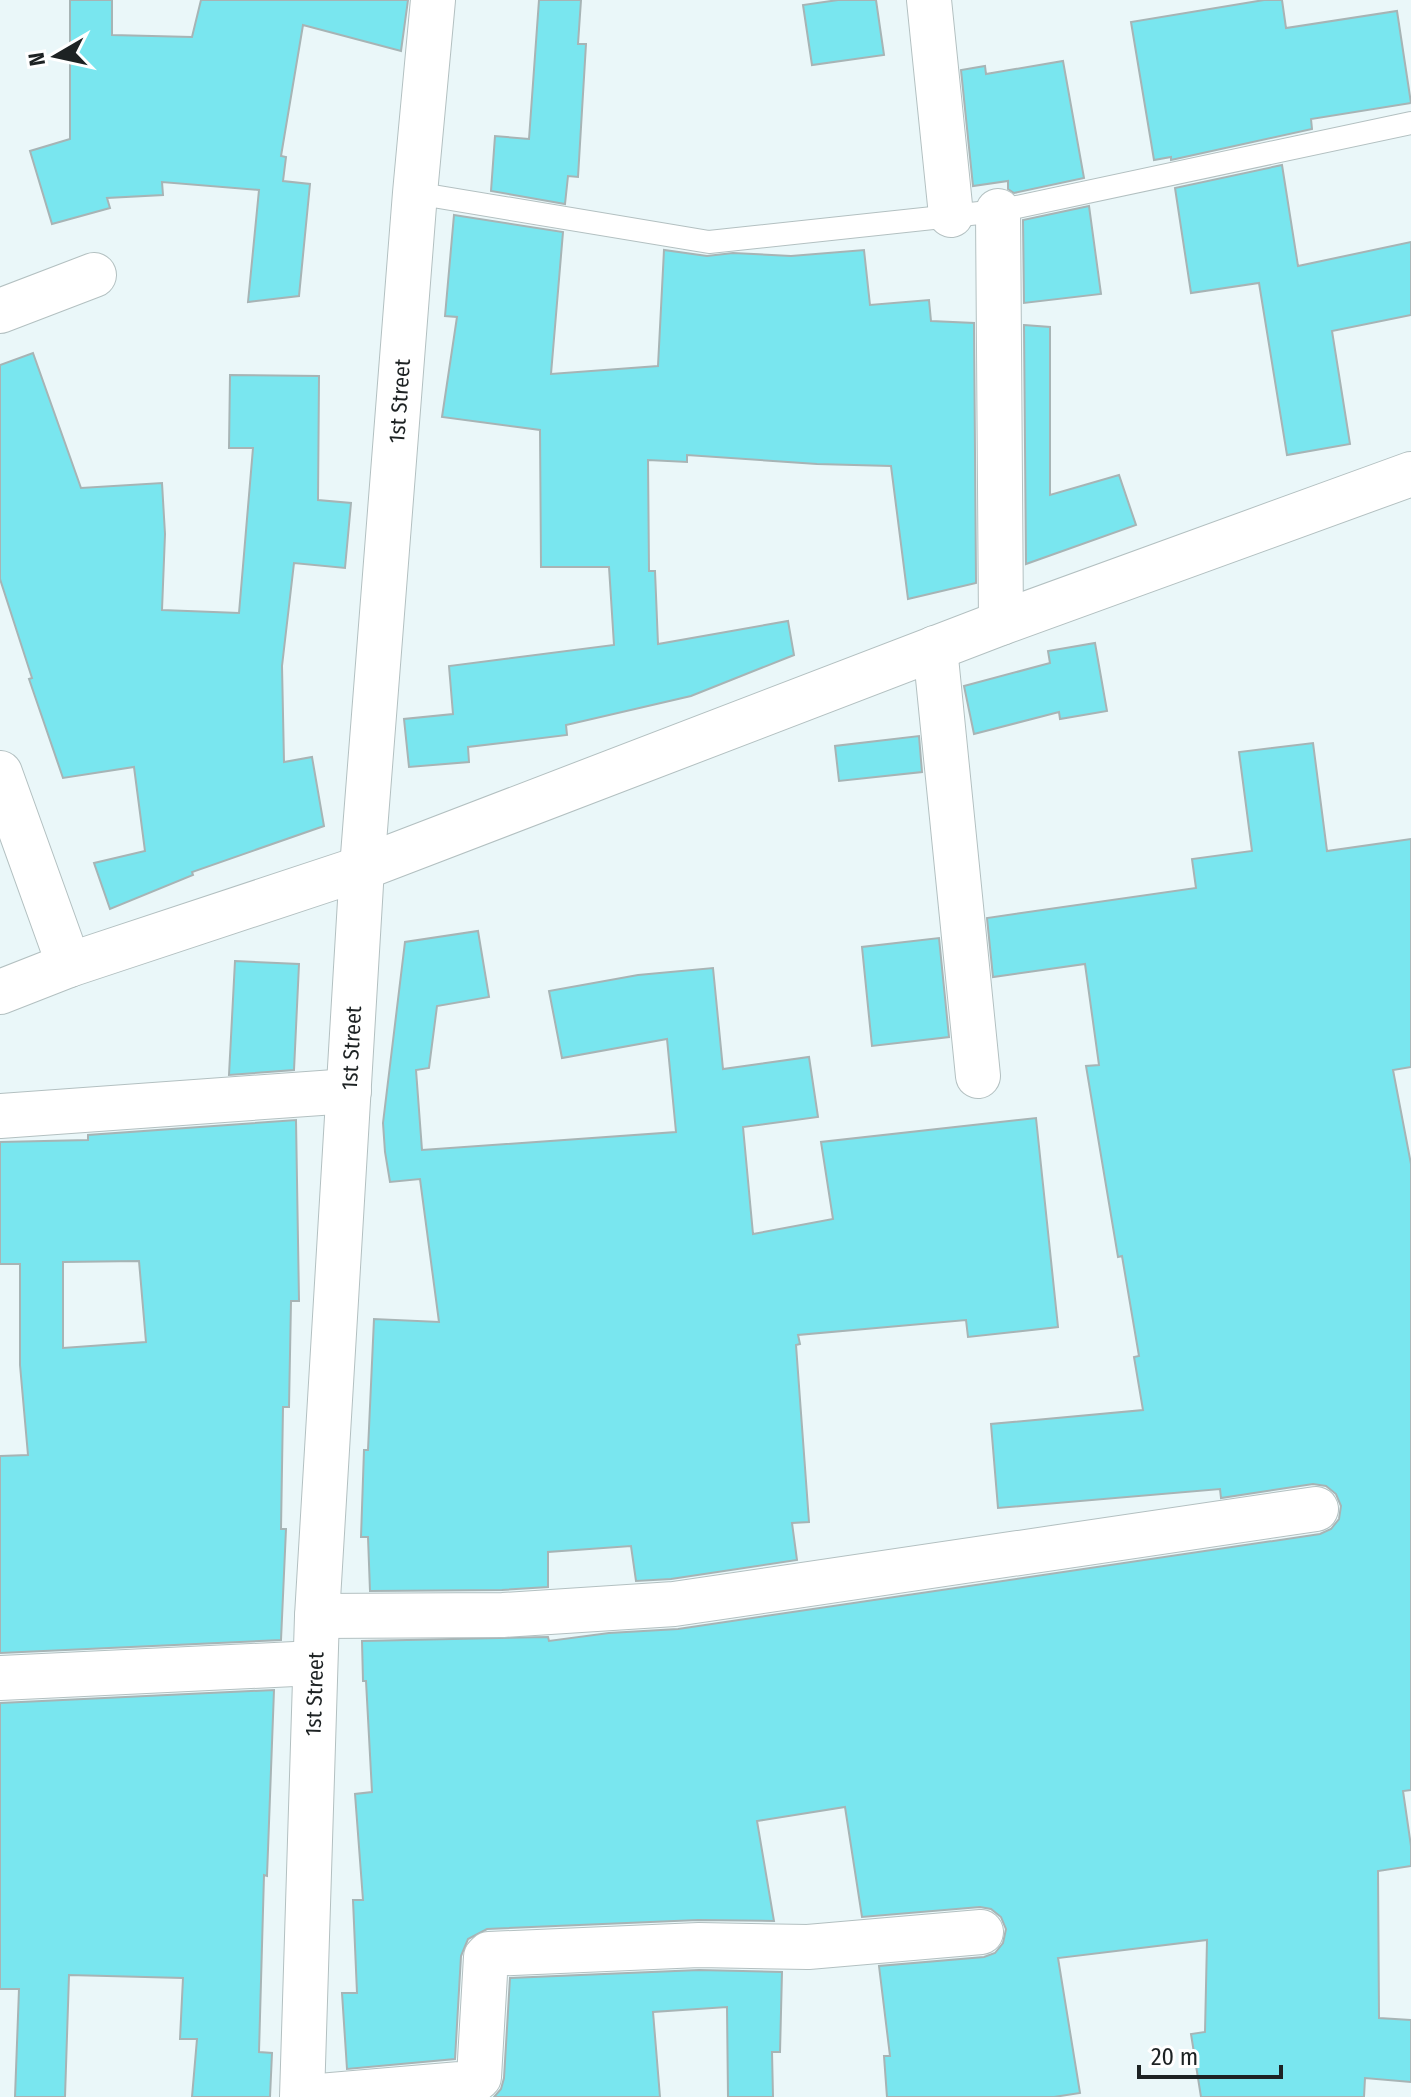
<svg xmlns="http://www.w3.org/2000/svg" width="1411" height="2097" viewBox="0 0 1411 2097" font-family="'Fira Sans Condensed',sans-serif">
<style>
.building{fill:#79e6ef;stroke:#a7b4b5;stroke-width:2;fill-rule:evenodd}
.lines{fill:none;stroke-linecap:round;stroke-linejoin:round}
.service-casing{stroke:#b3c0c1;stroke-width:24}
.minor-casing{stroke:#b3c0c1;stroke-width:46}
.service{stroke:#fff;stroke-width:22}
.minor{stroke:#fff;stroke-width:44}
.labels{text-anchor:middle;stroke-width:8;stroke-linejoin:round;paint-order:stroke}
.street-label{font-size:22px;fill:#1d2223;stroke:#fff}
</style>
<rect width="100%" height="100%" fill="#eaf7f9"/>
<!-- building -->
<g class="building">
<path d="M 70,0 L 112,0 L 112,35 L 192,37 L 201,0 L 408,0 L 401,51 L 303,25 L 281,156 L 286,157 L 283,181 L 310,184 L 299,296 L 248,302 L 259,190 L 162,182 L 163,195 L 107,198 L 110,208 L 52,224 L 30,151 L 70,139 Z"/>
<path d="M 539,0 L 581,0 L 578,44 L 586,44 L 578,177 L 568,176 L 565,204 L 491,191 L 495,136 L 529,139 Z"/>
<path d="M 838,0 L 876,0 L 884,55 L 812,65 L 803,5 Z"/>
<path d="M 1264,0 L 1282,0 L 1286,28 L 1397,11 L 1411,103 L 1311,119 L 1312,129 L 1171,160 L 1171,157 L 1154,160 L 1131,22 Z"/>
<path d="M 1063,61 L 1084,178 L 1014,193 L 1008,189 L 1008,181 L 973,186 L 961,70 L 985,66 L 986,74 Z"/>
<path d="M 1282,165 L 1298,266 L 1411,242 L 1411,315 L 1332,331 L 1350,444 L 1287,455 L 1259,283 L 1191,293 L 1175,188 Z"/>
<path d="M 1089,206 L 1101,294 L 1024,303 L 1023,220 Z"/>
<path d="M 454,215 L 563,232 L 551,374 L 658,366 L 664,250 L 707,256 L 733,253 L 791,256 L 864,250 L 870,305 L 929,300 L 931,321 L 974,323 L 976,583 L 908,599 L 891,466 L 817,464 L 687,455 L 687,462 L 648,460 L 649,571 L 655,571 L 658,644 L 788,621 L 794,655 L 691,696 L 566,725 L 567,735 L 468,747 L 469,762 L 409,767 L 404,719 L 453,714 L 449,666 L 614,645 L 609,567 L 541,567 L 540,430 L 442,417 L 457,317 L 445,316 Z"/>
<path d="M 1024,325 L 1050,327 L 1050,495 L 1119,475 L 1136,525 L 1026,564 Z"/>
<path d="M 33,353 L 81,488 L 162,483 L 165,534 L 162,610 L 239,613 L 253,448 L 229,448 L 230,375 L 319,376 L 318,500 L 351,503 L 345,568 L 294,563 L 282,666 L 284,762 L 312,757 L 324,826 L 192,872 L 193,875 L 110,909 L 94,863 L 145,851 L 134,767 L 63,778 L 29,679 L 32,678 L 0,579 L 0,365 Z"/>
<path d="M 1095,643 L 1107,711 L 1060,719 L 1059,712 L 974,734 L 964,686 L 1050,663 L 1048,651 Z"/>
<path d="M 919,736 L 922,772 L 839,781 L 835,746 Z"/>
<path d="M 1313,743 L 1327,851 L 1411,839 L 1411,1067 L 1393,1070 L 1411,1164 L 1411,1790 L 1403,1791 L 1411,1846 L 1411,1866 L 1378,1871 L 1379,2018 L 1411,2020 L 1411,2082 L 1365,2078 L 1364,2097 L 1201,2097 L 1191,2034 L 1205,2032 L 1207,1940 L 1058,1958 L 1080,2093 L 1054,2097 L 887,2097 L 884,2056 L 890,2056 L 879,1966 L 984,1957 L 995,1953 L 1003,1943 L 1006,1929 L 1001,1917 L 991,1909 L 980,1907 L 862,1917 L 845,1807 L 757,1821 L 774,1921 L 698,1920 L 487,1929 L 468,1939 L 461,1956 L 455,2059 L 347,2069 L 342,1993 L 357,1993 L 353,1900 L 363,1900 L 355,1794 L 372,1792 L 366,1681 L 363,1681 L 362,1641 L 548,1637 L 549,1641 L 609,1633 L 678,1629 L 1320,1534 L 1331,1529 L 1339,1519 L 1341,1506 L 1336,1494 L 1326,1486 L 1313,1484 L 1221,1498 L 1220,1489 L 998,1508 L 991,1424 L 1143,1410 L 1134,1357 L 1139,1356 L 1122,1256 L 1118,1257 L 1086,1066 L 1099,1065 L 1085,964 L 993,977 L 987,918 L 1196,888 L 1192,859 L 1252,851 L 1239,752 Z"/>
<path d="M 478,931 L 489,997 L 437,1006 L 429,1068 L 416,1070 L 422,1150 L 676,1132 L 667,1039 L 562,1058 L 549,991 L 638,975 L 713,968 L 723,1069 L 809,1057 L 818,1117 L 743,1127 L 753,1234 L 833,1219 L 821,1142 L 1036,1118 L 1058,1327 L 968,1337 L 966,1320 L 798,1335 L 800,1344 L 796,1345 L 809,1522 L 792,1523 L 797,1560 L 671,1579 L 636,1581 L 631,1546 L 548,1552 L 548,1587 L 502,1590 L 370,1591 L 368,1537 L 361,1537 L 364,1450 L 368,1450 L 374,1319 L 439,1322 L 420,1179 L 390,1182 L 385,1152 L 383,1123 L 405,942 Z"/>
<path d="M 939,938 L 949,1037 L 872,1046 L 862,947 Z"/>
<path d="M 235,961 L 299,964 L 294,1070 L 229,1075 Z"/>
<path d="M 296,1120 L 299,1301 L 291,1301 L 289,1407 L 283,1407 L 281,1529 L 286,1529 L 281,1640 L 0,1653 L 0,1456 L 28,1455 L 20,1365 L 20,1264 L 0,1264 L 0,1142 L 88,1140 L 88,1135 ZM 139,1261 L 146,1342 L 63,1348 L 63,1262 Z"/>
<path d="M 274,1690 L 267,1876 L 264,1875 L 259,2052 L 272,2053 L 270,2097 L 192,2097 L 197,2039 L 180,2039 L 183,1978 L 69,1975 L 65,2097 L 15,2097 L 19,1989 L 0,1989 L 0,1703 Z"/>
<path d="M 699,1970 L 782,1972 L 780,2052 L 772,2052 L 773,2097 L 728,2097 L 727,2007 L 653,2012 L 660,2097 L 494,2097 L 501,2089 L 504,2078 L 510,1978 Z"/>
</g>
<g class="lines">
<!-- service casing -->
<g class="service-casing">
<path id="service" d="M 415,193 L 709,242 L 998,211 L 1411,123"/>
</g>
<!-- minor casing -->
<g class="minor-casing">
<g id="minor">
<path d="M 929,0 L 951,215"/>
<path d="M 998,211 L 1001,623"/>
<path d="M 0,311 L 94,275"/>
<path d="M 935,648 L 978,1076"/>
<path d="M 0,773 L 69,965"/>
<path d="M 0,992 L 69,965 L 362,868 L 1001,623 L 1411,474"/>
<path d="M 0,1116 L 349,1091"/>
<path d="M 317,1616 L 503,1615 L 674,1604 L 1316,1509"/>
<path d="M 0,1678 L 315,1663"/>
<path d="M 302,2097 L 317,1616 L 362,868 L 415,193 L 433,0"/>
<path d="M 308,2097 L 472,2083 L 479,2077 L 486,1957 L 489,1954 L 699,1945 L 808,1947 L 981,1932"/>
</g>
</g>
<!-- service -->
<use href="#service" class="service"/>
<!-- minor -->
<use href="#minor" class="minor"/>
</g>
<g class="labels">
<!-- street labels -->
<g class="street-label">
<text transform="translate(399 401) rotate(-86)" y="8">1st Street</text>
<text transform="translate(351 1048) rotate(-87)" y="8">1st Street</text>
<text transform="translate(314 1694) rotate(-88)" y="8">1st Street</text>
</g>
</g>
<!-- north arrow -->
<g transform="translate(56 56) rotate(261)" stroke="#ffffff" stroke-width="6" paint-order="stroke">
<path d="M0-6L14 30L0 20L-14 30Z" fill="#1d2223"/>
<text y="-12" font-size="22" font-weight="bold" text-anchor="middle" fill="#1d2223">N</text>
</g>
<!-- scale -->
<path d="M1139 2065v12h142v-12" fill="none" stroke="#1d2223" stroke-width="4"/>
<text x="1151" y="2065" font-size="24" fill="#1d2223" stroke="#ffffff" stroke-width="6" paint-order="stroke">20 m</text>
</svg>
